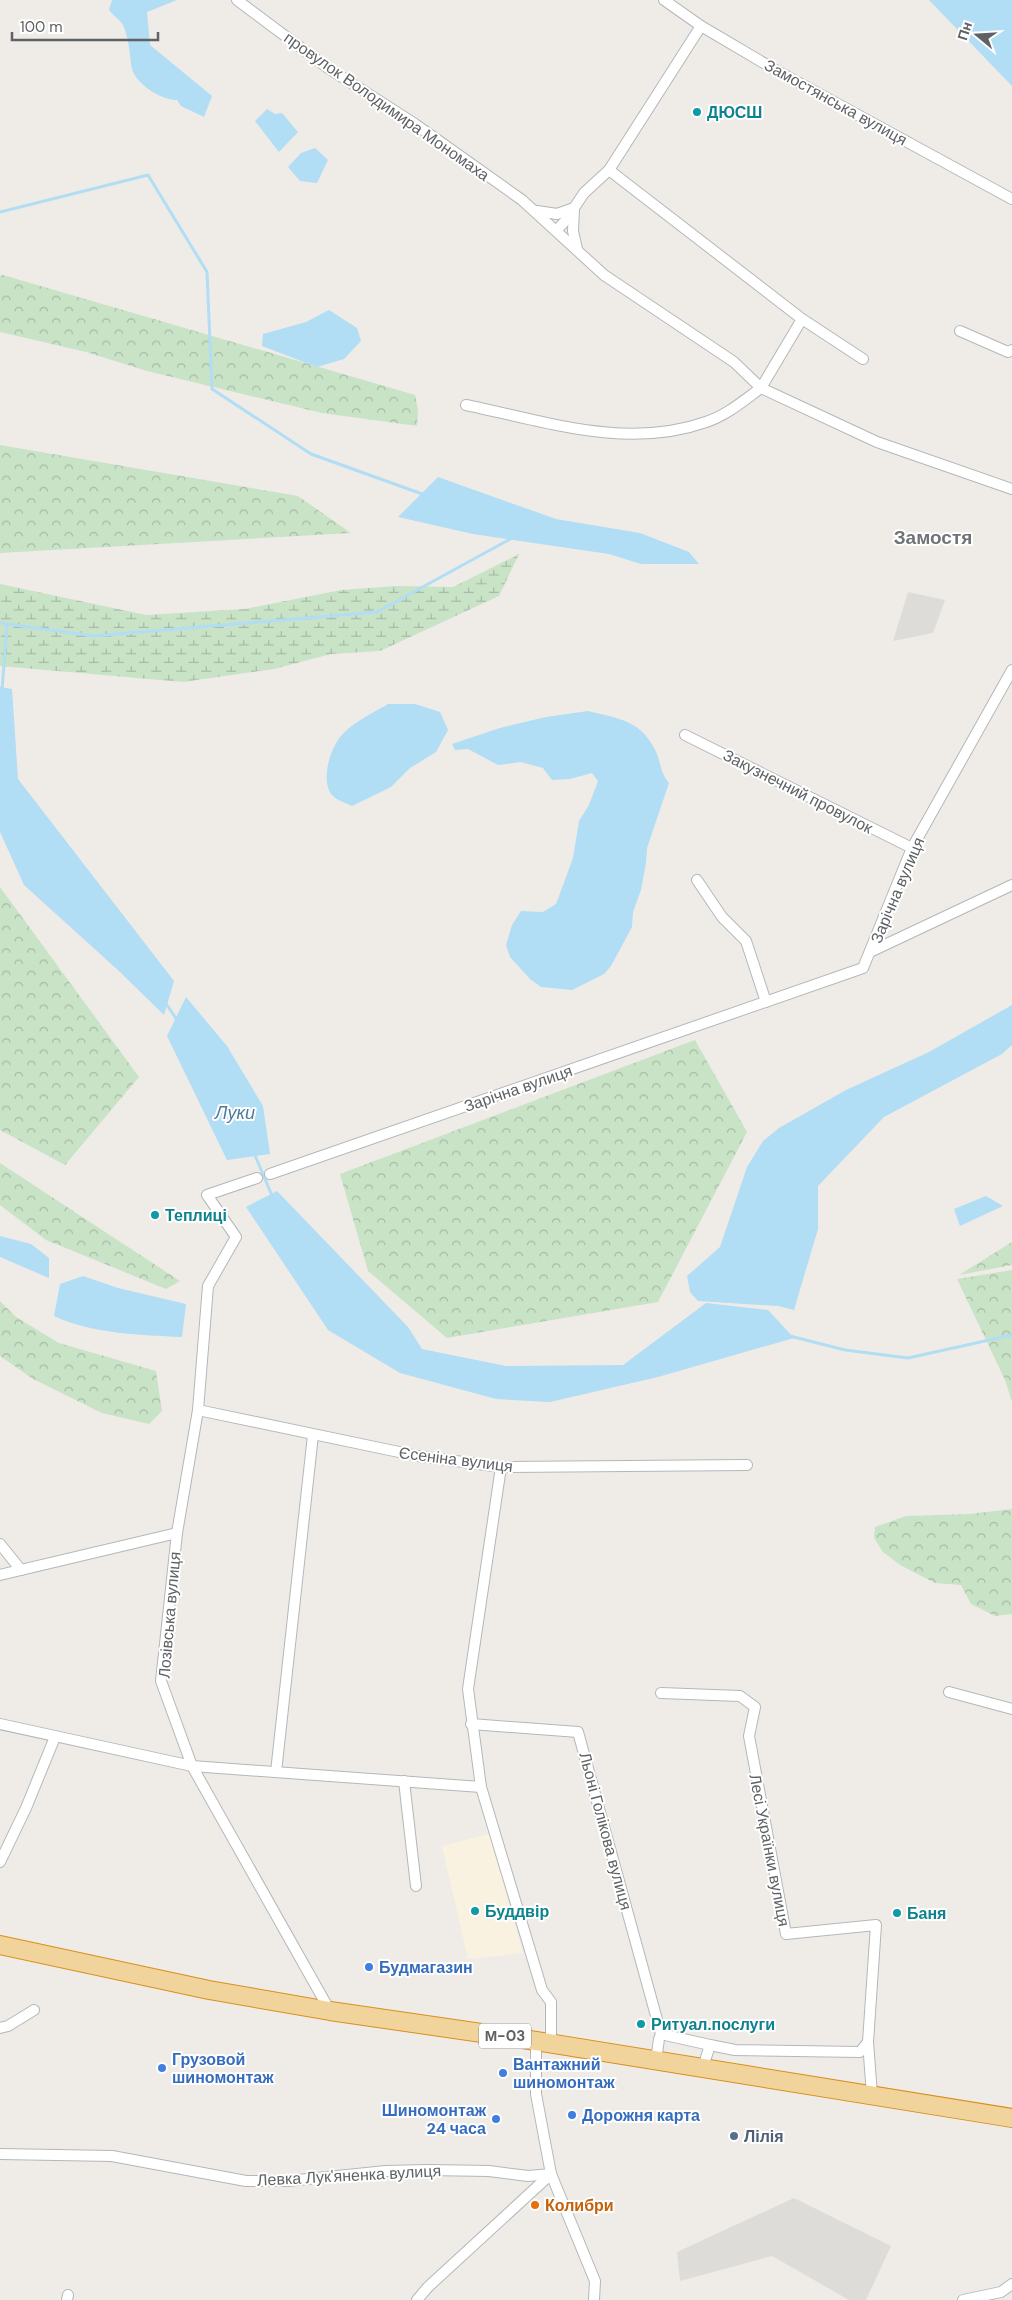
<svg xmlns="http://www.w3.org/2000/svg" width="1012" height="2300" viewBox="0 0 1012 2300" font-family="'DM Sans',sans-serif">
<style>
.commercial{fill:#faf2e1}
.industrial{fill:#dedcd9}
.forest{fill:url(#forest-crowns)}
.wetland{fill:url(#wetland-marsh)}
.water{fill:#b1ddf5}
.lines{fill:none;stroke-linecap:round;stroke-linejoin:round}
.stream{stroke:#b1ddf5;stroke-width:3}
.street-casing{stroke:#b4b7ba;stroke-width:12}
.highway-casing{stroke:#da8e1c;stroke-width:20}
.street{stroke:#fff;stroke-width:10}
.highway{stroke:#f1d49c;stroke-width:18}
.culture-dot{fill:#0f9aa8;stroke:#fff;stroke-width:2}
.shop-dot{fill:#3f7fe0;stroke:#fff;stroke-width:2}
.service-dot{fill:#5c6f8a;stroke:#fff;stroke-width:2}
.food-dot{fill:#e8710a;stroke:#fff;stroke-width:2}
.labels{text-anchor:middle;stroke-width:4;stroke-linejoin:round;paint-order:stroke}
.shield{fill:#fff;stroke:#8f9193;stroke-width:1}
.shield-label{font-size:15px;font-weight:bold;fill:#5f6265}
.street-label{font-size:16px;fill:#5f6265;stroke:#fff}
.culture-label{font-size:16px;font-weight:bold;fill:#0d838f;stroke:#fff;text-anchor:start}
.shop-label{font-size:16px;font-weight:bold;fill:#366cbe;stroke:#fff;text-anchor:start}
.service-label{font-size:16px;font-weight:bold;fill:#4e5e75;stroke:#fff;text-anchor:start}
.food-label{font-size:16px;font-weight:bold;fill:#c56008;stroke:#fff;text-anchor:start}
.water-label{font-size:18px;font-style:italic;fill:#4c7a9d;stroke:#fff}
.quarter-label{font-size:19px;font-weight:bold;fill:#707477;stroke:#fff}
</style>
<defs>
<pattern id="forest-crowns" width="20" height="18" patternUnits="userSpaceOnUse" patternTransform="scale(1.25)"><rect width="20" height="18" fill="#c9e3c7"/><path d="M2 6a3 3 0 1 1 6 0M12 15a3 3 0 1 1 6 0" fill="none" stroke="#a6bba5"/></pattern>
<pattern id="wetland-marsh" width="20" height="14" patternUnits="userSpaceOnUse" patternTransform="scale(1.25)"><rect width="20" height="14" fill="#c9e3c7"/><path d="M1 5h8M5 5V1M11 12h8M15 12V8" fill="none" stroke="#a6bba5"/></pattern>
</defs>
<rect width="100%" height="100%" fill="#efece7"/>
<!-- commercial -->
<path class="commercial" d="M 489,1834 L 523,1953 L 468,1959 L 442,1846 Z"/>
<!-- industrial -->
<g class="industrial">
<path d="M 908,592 L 945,600 L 933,633 L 893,641 Z"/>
<path d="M 794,2198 L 891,2246 L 866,2300 L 849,2300 L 772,2256 L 680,2281 L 677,2252 Z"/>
</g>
<!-- forest -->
<g class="forest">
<path d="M 3,275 L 415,395 L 418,410 L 417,426 L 322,413 L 147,371 L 86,352 L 0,332 L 0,276 Z"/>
<path d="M 0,445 L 298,496 L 351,533 L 0,553 Z"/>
<path d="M 0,887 L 139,1077 L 65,1165 L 0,1130 Z"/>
<path d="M 695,1040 L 747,1132 L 658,1302 L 447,1338 L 368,1271 L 340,1174 Z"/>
<path d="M 0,1163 L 180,1281 L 166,1289 L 46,1240 L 0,1205 Z"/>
<path d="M 1012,1242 L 1012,1265 L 959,1275 Z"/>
<path d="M 1012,1270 L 1012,1402 L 1005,1380 L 957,1279 Z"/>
<path d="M 0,1301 L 16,1317 L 59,1343 L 156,1371 L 162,1411 L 149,1424 L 102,1413 L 33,1379 L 0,1356 Z"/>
<path d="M 1012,1509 L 1012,1614 L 995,1616 L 971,1604 L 961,1585 L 935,1583 L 900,1565 L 883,1552 L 874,1538 L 875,1527 L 906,1516 L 970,1514 Z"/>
</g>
<!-- wetland -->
<path class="wetland" d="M 519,554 L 499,596 L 380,651 L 331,654 L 274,669 L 183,682 L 0,666 L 0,584 L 146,615 L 245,609 L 341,590 L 396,586 L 453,587 Z"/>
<!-- water -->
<g class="water">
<path d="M 112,0 L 177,0 L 147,12 L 150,45 L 212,96 L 204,117 L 181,106 L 177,100 C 160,100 132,82 131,64 C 130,52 128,36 123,25 C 120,20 113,15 109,10 Z"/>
<path d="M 929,0 L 1012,0 L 1012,86 Z"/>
<path d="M 267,109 L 275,114 L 282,113 L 298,132 L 279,152 L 255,121 Z"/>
<path d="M 315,148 L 328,160 L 317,183 L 300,181 L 288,167 L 301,153 Z"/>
<path d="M 329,310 L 357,328 L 361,341 L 344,359 L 317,367 L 262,346 L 263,334 L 306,322 Z"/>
<path d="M 438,477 L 556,519 L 640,533 L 689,552 L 699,564 L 641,564 L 609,554 L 473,534 L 398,517 Z"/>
<path d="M 0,687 L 12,689 L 18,779 L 174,981 L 164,1015 L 120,972 L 24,885 L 0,832 Z"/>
<path d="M 388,704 L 415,704 L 440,712 L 448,730 L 436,752 L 410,768 L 391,787 L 352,806 C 346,803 336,800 332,795 C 321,782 329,753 338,740 C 349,724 371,714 388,704 Z"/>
<path d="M 588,711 C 620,719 642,720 657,754 C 661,765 661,774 669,783 L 647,848 L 646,863 L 641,890 L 633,912 L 632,927 L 611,966 L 604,974 L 572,990 L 541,987 L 530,979 L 510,957 L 506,945 L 512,925 L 521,911 L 543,912 L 556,904 L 573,858 L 579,821 L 589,805 L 598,781 L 592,773 L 570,779 L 552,780 L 543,768 L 521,762 L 498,765 L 468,749 L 455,750 L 452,744 L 500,728 L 546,717 Z"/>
<path d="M 186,997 L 227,1046 L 263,1106 L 270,1154 L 227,1160 L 167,1036 Z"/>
<path d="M 1012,1005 L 1012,1045 L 1002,1054 L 884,1117 L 818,1186 L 818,1229 L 794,1310 L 778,1306 L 698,1301 L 690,1292 L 687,1276 L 720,1247 L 747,1167 L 763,1141 L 779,1128 L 846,1090 L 929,1052 Z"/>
<path d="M 277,1191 L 408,1327 L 422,1349 L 506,1366 L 623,1365 L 706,1303 L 768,1310 L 794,1338 L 658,1377 L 550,1402 L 496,1399 L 400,1373 L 328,1330 L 246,1207 Z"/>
<path d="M 986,1196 L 1003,1206 L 960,1226 L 954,1209 Z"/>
<path d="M 0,1236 L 31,1244 L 49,1258 L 49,1278 L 0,1257 Z"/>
<path d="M 83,1276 L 118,1288 L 186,1304 L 182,1337 C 139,1335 93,1334 54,1316 L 60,1284 Z"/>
</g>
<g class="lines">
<!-- stream -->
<g class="stream">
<path d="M 0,212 L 148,175 L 207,272 L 212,389 L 311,454 L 425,495"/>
<path d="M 0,623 L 7,624 L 2,691"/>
<path d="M 7,624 L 94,636 L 377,612 L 512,538"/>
<path d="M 165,1002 L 177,1020"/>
<path d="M 254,1153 L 273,1198"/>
<path d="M 790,1336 L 845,1350 L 908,1358 L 1012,1335"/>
</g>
<!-- street casing -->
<g class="street-casing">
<g id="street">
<path d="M 237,0 L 328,68 L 415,124 L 522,200 L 604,275 L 734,362 L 761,388 L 802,319 L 609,170"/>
<path d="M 664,0 L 701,26 L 779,72 L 1012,199"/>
<path d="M 574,209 L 573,231 L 577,249"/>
<path d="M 537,211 L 557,214 L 574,208"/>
<path d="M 557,230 L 566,220 L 584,193 L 609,170 L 701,26"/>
<path d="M 802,319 L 863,359"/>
<path d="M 960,331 L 1008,352 L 1012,350"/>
<path d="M 466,405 C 544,421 627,450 706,422 C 727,415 743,401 761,388 L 877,442 L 1012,489"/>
<path d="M 685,735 L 912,848"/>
<path d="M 697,880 L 722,917 L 746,941 L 766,1002"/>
<path d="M 872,951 L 1012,885"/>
<path d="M 270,1174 L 863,968 L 912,848 L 1012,670"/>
<path d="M 257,1178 L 207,1195 L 236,1237 L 208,1286 L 198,1410 L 177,1533 L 161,1681 L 192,1766 L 330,2011"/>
<path d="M 198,1410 L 418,1456 L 501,1467 L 747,1465"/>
<path d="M 501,1467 L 468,1689 L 481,1787 L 542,1990 L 551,2002 L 551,2043"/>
<path d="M 0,1544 L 21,1570"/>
<path d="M 0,1575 L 177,1533"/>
<path d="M 949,1692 L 1012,1709"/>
<path d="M 661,1693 L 740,1696 L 755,1707 L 749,1736 L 786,1934 L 876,1925 L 868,2042 L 872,2095"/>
<path d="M 0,1724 L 192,1766 L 481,1787"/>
<path d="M 471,1724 L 578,1732 L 661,2034 L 659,2039 L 656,2060"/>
<path d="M 276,1772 L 313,1435"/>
<path d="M 404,1781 L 416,1886"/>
<path d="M 0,1862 L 26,1808 L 55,1737"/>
<path d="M 0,2028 L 8,2026 L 34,2010"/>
<path d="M 661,2034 L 710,2045"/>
<path d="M 536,2041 L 536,2094 L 551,2174 L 595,2281 L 594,2300"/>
<path d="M 703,2067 L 710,2045 L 735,2050 L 860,2052 L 868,2042"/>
<path d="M 0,2154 L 112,2156 L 246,2181 L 288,2181 L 386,2171 L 428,2170 L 489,2171 L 528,2176 L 551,2174"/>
<path d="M 67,2300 L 68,2295"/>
<path d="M 417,2300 L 428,2287 L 551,2174"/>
<path d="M 963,2300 L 1001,2292 L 1012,2284"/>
</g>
</g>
<!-- highway casing -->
<g class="highway-casing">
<path id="highway" d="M 0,1945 L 209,1990 L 330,2011 L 536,2041 L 1012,2118"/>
</g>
<!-- street -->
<use href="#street" class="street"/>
<!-- highway -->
<use href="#highway" class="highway"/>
</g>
<!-- markers -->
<g class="culture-dot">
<circle cx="697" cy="112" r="5"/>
<circle cx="155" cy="1215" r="5"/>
<circle cx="475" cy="1911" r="5"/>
<circle cx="897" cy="1913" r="5"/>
<circle cx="641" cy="2024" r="5"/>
</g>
<g class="shop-dot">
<circle cx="369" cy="1967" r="5"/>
<circle cx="162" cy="2068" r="5"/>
<circle cx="503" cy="2073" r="5"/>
<circle cx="572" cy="2115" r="5"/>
<circle cx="496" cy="2119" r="5"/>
</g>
<circle class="service-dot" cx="734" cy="2136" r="5"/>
<circle class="food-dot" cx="535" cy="2205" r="5"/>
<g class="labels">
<!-- shield labels -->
<rect class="shield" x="479" y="2023.5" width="52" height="25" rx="4"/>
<g class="shield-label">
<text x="505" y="2041">М-03</text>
</g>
<!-- street labels -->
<g class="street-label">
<text transform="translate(836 102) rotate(29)" y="6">Замостянська вулиця</text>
<text transform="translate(387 106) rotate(35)" y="6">провулок Володимира Мономаха</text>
<text transform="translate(798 791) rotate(27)" y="6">Закузнечний провулок</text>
<text transform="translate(897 890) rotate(-67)" y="6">Зарічна вулиця</text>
<text transform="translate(518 1088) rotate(-19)" y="6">Зарічна вулиця</text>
<text transform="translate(456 1459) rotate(7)" y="6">Єсеніна вулиця</text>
<text transform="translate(169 1615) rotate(-85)" y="6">Лозівська вулиця</text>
<text transform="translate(606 1831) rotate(75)" y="6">Льоні Голікова вулиця</text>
<text transform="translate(770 1850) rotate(79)" y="6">Лесі Українки вулиця</text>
<text transform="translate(349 2175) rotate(-3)" y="6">Левка Лук'яненка вулиця</text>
</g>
<!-- culture labels -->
<g class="culture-label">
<text x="707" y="118">ДЮСШ</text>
<text x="165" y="1221">Теплиці</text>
<text x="485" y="1917">Буддвір</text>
<text x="907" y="1919">Баня</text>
<text x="651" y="2030">Ритуал.послуги</text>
</g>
<!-- shop labels -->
<g class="shop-label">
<text x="379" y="1973">Будмагазин</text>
<text x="172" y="2065">Грузовой<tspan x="172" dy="18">шиномонтаж</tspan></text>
<text x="513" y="2070">Вантажний<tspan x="513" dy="18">шиномонтаж</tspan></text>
<text x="486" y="2116" text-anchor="end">Шиномонтаж<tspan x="486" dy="18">24 часа</tspan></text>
<text x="582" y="2121">Дорожня карта</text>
</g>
<!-- service labels -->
<g class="service-label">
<text x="744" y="2142">Лілія</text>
</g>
<!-- food labels -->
<g class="food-label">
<text x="545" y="2211">Колибри</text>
</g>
<!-- water labels -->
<g class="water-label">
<text x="235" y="1119">Луки</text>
</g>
<!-- quarter labels -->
<g class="quarter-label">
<text x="933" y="544">Замостя</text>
</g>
</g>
<!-- north arrow -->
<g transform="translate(977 35) rotate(288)" stroke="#ffffff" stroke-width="4" paint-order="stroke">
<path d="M0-4L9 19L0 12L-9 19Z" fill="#5f6265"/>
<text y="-8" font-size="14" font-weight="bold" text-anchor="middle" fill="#5f6265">Пн</text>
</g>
<!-- scale -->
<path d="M12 32v8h146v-8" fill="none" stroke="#5f6265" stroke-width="2.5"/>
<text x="20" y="32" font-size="15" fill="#5f6265" stroke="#ffffff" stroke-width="4" paint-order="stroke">100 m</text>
</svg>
